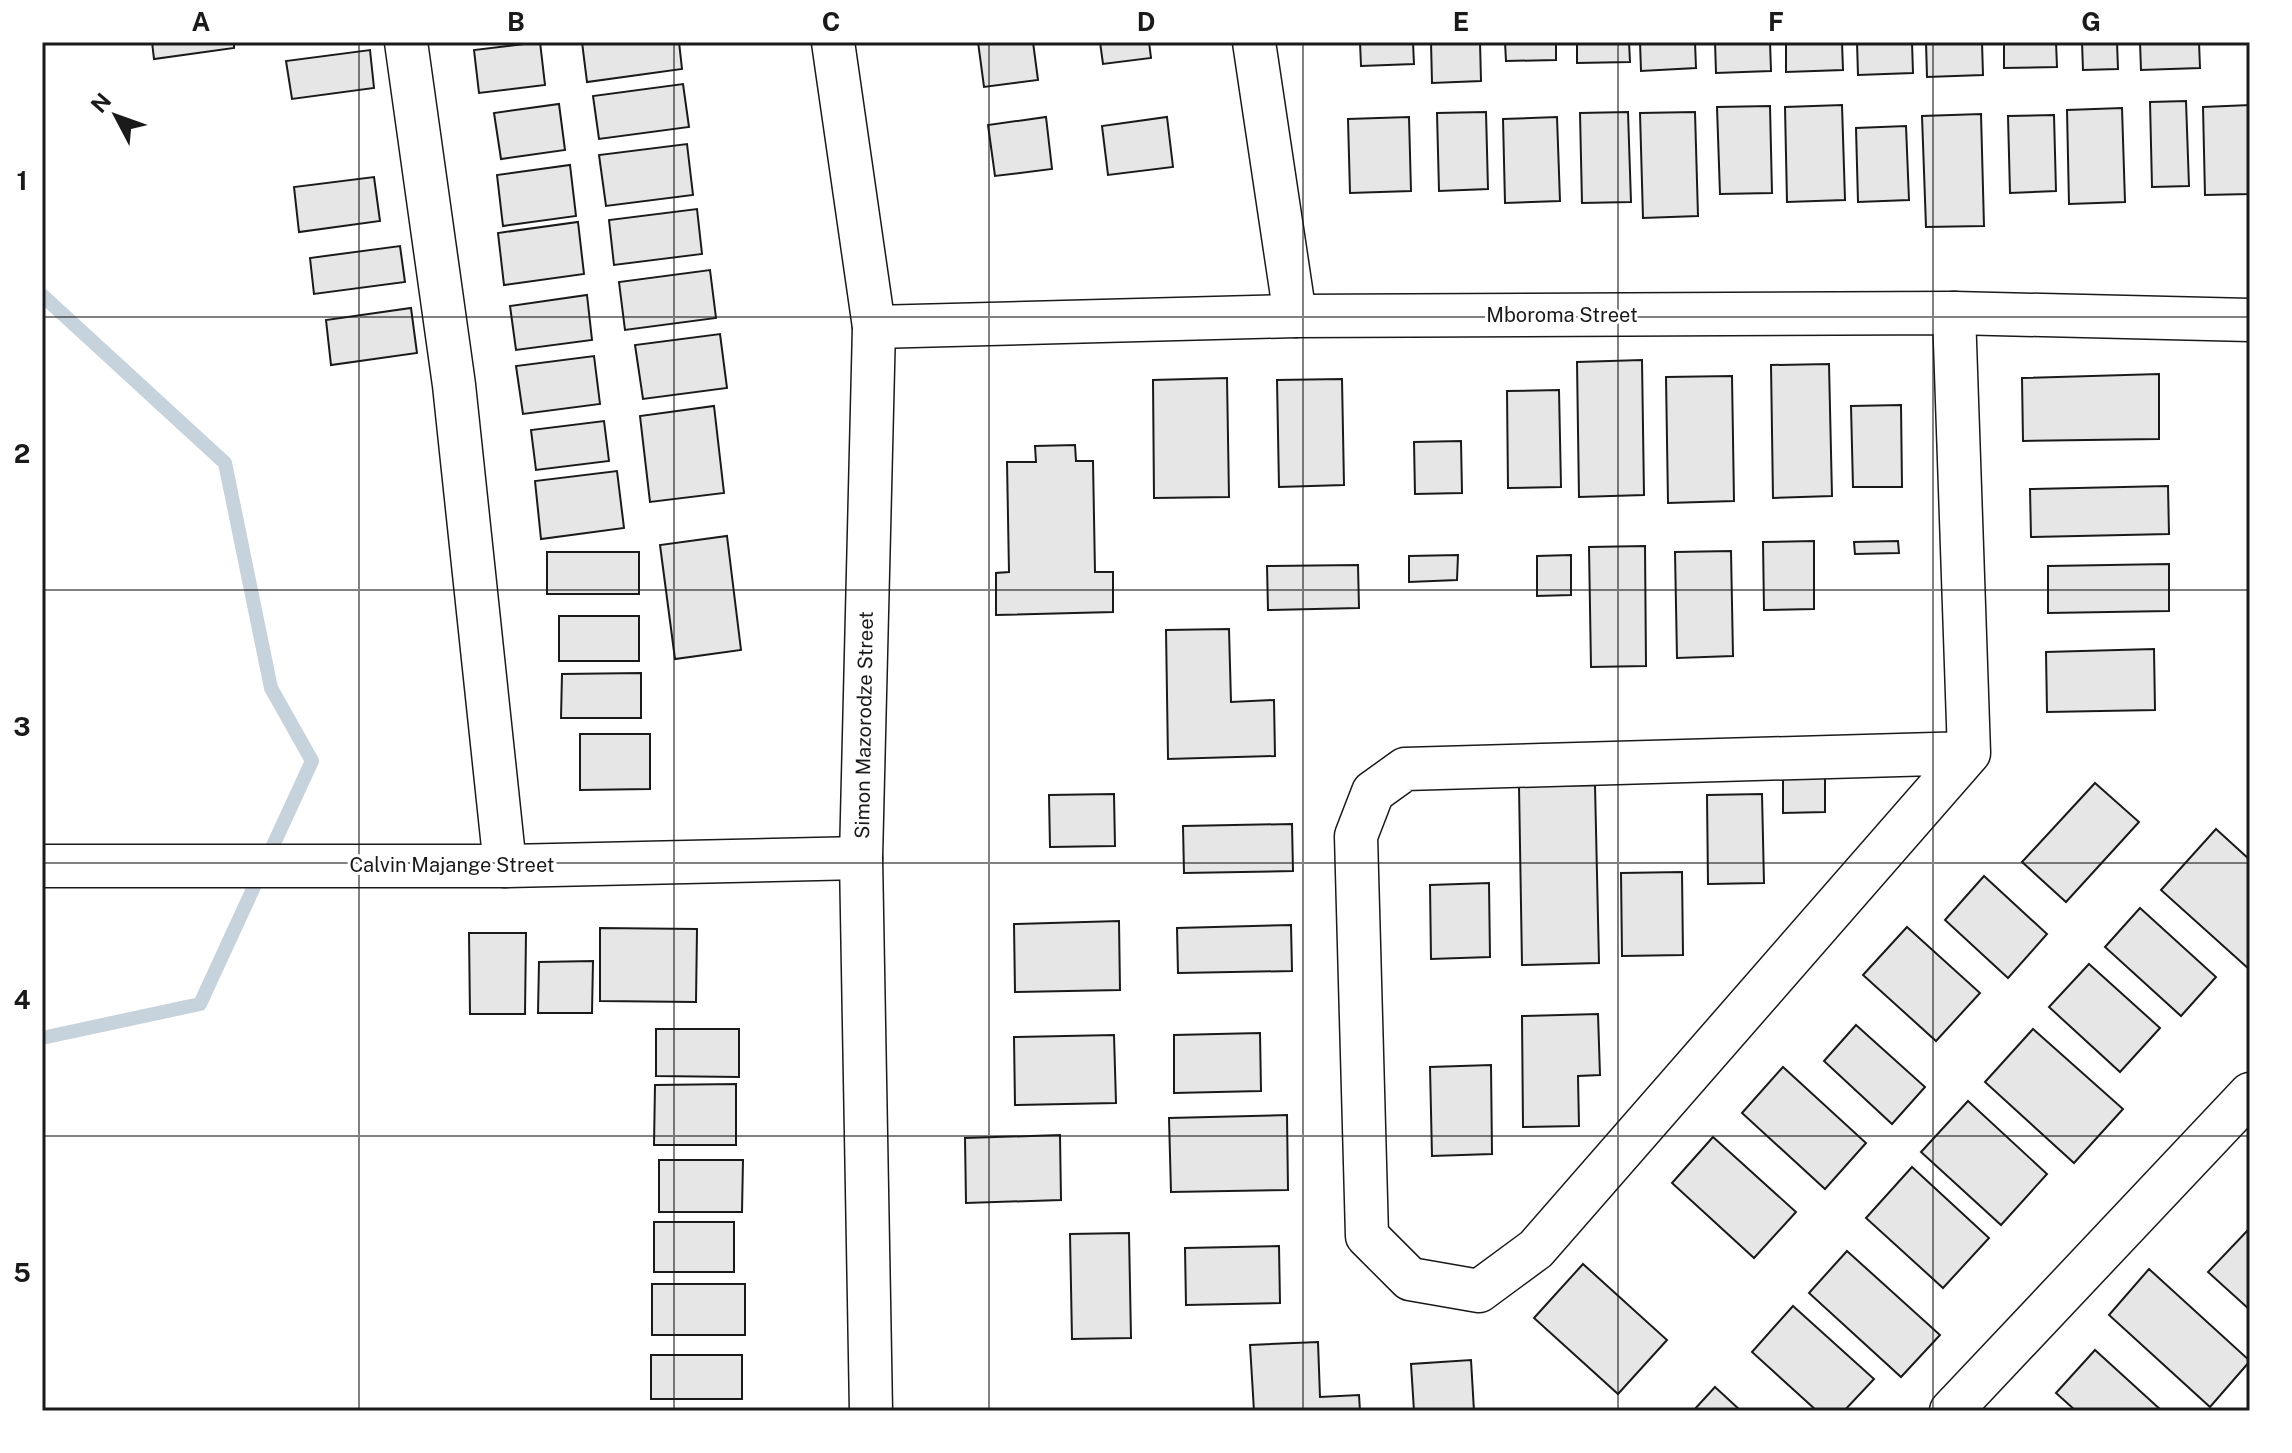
<svg xmlns="http://www.w3.org/2000/svg" width="2292" height="1453" viewBox="0 0 2292 1453" font-family="'Public Sans',sans-serif">
<style>
.lines{fill:none;stroke-linecap:round;stroke-linejoin:round}
.stream{stroke:#c6d2dc;stroke-width:14}
.building{fill:#e6e6e6;stroke:#1a1a1a;stroke-width:2}
.street-casing{stroke:#1a1a1a;stroke-width:45}
.street{stroke:#fff;stroke-width:42}
.grid{fill:none;stroke:#1a1a1a;stroke-width:2;stroke-opacity:0.55}
.labels{text-anchor:middle;stroke-width:6;stroke-linejoin:round;paint-order:stroke}
.street-label{font-size:20px;fill:#1a1a1a;stroke:#fff}
.neatline{fill:none;stroke:#1a1a1a;stroke-width:3}
.grid-label{font-size:26px;text-anchor:middle;font-weight:bold;fill:#1a1a1a}
</style>
<rect width="100%" height="100%" fill="#fff"/>
<g class="lines">
<!-- stream -->
<path class="stream" d="M 42,295 L 225,463 L 271,688 L 312,761 L 200,1004 L 42,1038"/>
</g>
<!-- building -->
<g class="building">
<path d="M 152,42 L 234,42 L 234,48 L 154,59 Z"/>
<path d="M 540,42 L 545,85 L 479,93 L 474,50 Z"/>
<path d="M 582,42 L 679,42 L 682,69 L 587,82 Z"/>
<path d="M 978,42 L 1033,42 L 1038,80 L 984,87 Z"/>
<path d="M 1100,42 L 1149,42 L 1151,58 L 1103,64 Z"/>
<path d="M 1360,42 L 1413,42 L 1414,64 L 1361,66 Z"/>
<path d="M 1431,42 L 1480,42 L 1481,81 L 1432,83 Z"/>
<path d="M 1505,42 L 1556,42 L 1556,60 L 1506,61 Z"/>
<path d="M 1577,42 L 1629,42 L 1630,62 L 1577,63 Z"/>
<path d="M 1640,42 L 1695,42 L 1696,68 L 1641,71 Z"/>
<path d="M 1715,42 L 1770,42 L 1771,71 L 1716,73 Z"/>
<path d="M 1786,42 L 1842,42 L 1843,70 L 1786,72 Z"/>
<path d="M 1857,42 L 1912,42 L 1913,73 L 1858,75 Z"/>
<path d="M 1926,42 L 1982,42 L 1983,75 L 1927,77 Z"/>
<path d="M 2004,42 L 2056,42 L 2057,67 L 2004,68 Z"/>
<path d="M 2082,42 L 2117,42 L 2118,69 L 2083,70 Z"/>
<path d="M 2140,42 L 2199,42 L 2200,68 L 2141,70 Z"/>
<path d="M 370,50 L 374,88 L 292,99 L 286,61 Z"/>
<path d="M 683,84 L 689,127 L 599,139 L 593,96 Z"/>
<path d="M 2186,101 L 2189,186 L 2152,187 L 2150,102 Z"/>
<path d="M 559,104 L 565,150 L 501,159 L 494,113 Z"/>
<path d="M 1842,105 L 1845,200 L 1787,202 L 1785,107 Z"/>
<path d="M 2250,105 L 2250,194 L 2205,195 L 2203,107 Z"/>
<path d="M 1770,106 L 1772,193 L 1720,194 L 1717,107 Z"/>
<path d="M 2122,108 L 2125,202 L 2069,204 L 2067,110 Z"/>
<path d="M 1486,112 L 1488,189 L 1439,191 L 1437,113 Z"/>
<path d="M 1628,112 L 1631,202 L 1582,203 L 1580,113 Z"/>
<path d="M 1695,112 L 1698,216 L 1643,218 L 1640,113 Z"/>
<path d="M 1981,114 L 1984,226 L 1926,227 L 1922,116 Z"/>
<path d="M 2054,115 L 2056,191 L 2010,193 L 2008,116 Z"/>
<path d="M 1046,117 L 1052,169 L 995,176 L 988,125 Z"/>
<path d="M 1167,117 L 1173,167 L 1108,175 L 1102,126 Z"/>
<path d="M 1409,117 L 1411,191 L 1350,193 L 1348,119 Z"/>
<path d="M 1557,117 L 1560,201 L 1505,203 L 1503,119 Z"/>
<path d="M 1906,126 L 1909,200 L 1858,202 L 1856,128 Z"/>
<path d="M 687,144 L 693,195 L 606,206 L 599,155 Z"/>
<path d="M 570,165 L 576,216 L 503,226 L 497,175 Z"/>
<path d="M 374,177 L 380,221 L 299,232 L 294,187 Z"/>
<path d="M 697,209 L 702,254 L 614,265 L 609,220 Z"/>
<path d="M 578,222 L 584,274 L 504,285 L 498,233 Z"/>
<path d="M 400,246 L 405,282 L 314,294 L 310,258 Z"/>
<path d="M 710,270 L 716,318 L 625,330 L 619,282 Z"/>
<path d="M 587,295 L 592,340 L 516,350 L 510,306 Z"/>
<path d="M 411,308 L 417,353 L 331,365 L 326,320 Z"/>
<path d="M 720,334 L 727,388 L 643,399 L 635,345 Z"/>
<path d="M 594,356 L 600,404 L 523,414 L 516,366 Z"/>
<path d="M 1642,360 L 1644,495 L 1579,497 L 1577,362 Z"/>
<path d="M 1829,364 L 1832,496 L 1773,498 L 1771,365 Z"/>
<path d="M 2159,374 L 2159,439 L 2023,441 L 2022,378 Z"/>
<path d="M 1732,376 L 1734,501 L 1668,503 L 1666,377 Z"/>
<path d="M 1227,378 L 1229,497 L 1154,498 L 1153,380 Z"/>
<path d="M 1342,379 L 1344,485 L 1279,487 L 1277,380 Z"/>
<path d="M 1559,390 L 1561,487 L 1508,488 L 1507,391 Z"/>
<path d="M 1901,405 L 1902,487 L 1853,487 L 1851,406 Z"/>
<path d="M 714,406 L 724,493 L 650,502 L 640,416 Z"/>
<path d="M 604,421 L 609,461 L 536,470 L 531,430 Z"/>
<path d="M 1461,441 L 1462,493 L 1415,494 L 1414,442 Z"/>
<path d="M 1075,445 L 1076,461 L 1093,461 L 1095,572 L 1113,572 L 1113,612 L 996,615 L 996,573 L 1009,572 L 1007,462 L 1036,462 L 1035,446 Z"/>
<path d="M 617,471 L 624,528 L 541,539 L 535,481 Z"/>
<path d="M 2168,486 L 2169,534 L 2031,537 L 2030,489 Z"/>
<path d="M 727,536 L 741,650 L 675,659 L 660,545 Z"/>
<path d="M 1814,541 L 1814,609 L 1764,610 L 1763,542 Z"/>
<path d="M 1898,541 L 1899,553 L 1855,554 L 1854,542 Z"/>
<path d="M 1645,546 L 1646,666 L 1591,667 L 1589,547 Z"/>
<path d="M 1731,551 L 1733,656 L 1677,658 L 1675,552 Z"/>
<rect x="547" y="552" width="92" height="42"/>
<path d="M 1458,555 L 1457,580 L 1409,582 L 1409,556 Z"/>
<path d="M 1571,555 L 1571,595 L 1537,596 L 1537,556 Z"/>
<path d="M 2169,564 L 2169,611 L 2048,613 L 2048,566 Z"/>
<path d="M 1358,565 L 1359,608 L 1268,610 L 1267,566 Z"/>
<rect x="559" y="616" width="80" height="45"/>
<path d="M 1229,629 L 1231,702 L 1274,700 L 1275,756 L 1168,759 L 1166,630 Z"/>
<path d="M 2154,649 L 2155,710 L 2047,712 L 2046,652 Z"/>
<path d="M 641,673 L 641,718 L 561,718 L 562,674 Z"/>
<path d="M 580,734 L 650,734 L 650,789 L 580,790 Z"/>
<path d="M 1783,773 L 1825,773 L 1825,812 L 1783,813 Z"/>
<path d="M 2095,783 L 2139,822 L 2066,902 L 2022,862 Z"/>
<path d="M 1595,785 L 1599,963 L 1522,965 L 1519,786 Z"/>
<path d="M 1114,794 L 1115,846 L 1050,847 L 1049,795 Z"/>
<path d="M 1762,794 L 1764,883 L 1708,884 L 1707,795 Z"/>
<path d="M 1292,824 L 1293,871 L 1184,873 L 1183,826 Z"/>
<path d="M 2216,829 L 2250,860 L 2250,970 L 2161,890 Z"/>
<path d="M 1682,872 L 1683,955 L 1622,956 L 1621,873 Z"/>
<path d="M 1984,876 L 2047,934 L 2008,978 L 1945,920 Z"/>
<path d="M 1489,883 L 1490,957 L 1431,959 L 1430,885 Z"/>
<path d="M 2140,908 L 2216,977 L 2181,1016 L 2105,947 Z"/>
<path d="M 1119,921 L 1120,990 L 1015,992 L 1014,924 Z"/>
<path d="M 1291,925 L 1292,971 L 1178,973 L 1177,928 Z"/>
<path d="M 1907,927 L 1980,993 L 1936,1041 L 1863,975 Z"/>
<path d="M 600,928 L 697,929 L 696,1002 L 600,1001 Z"/>
<path d="M 469,933 L 526,933 L 525,1014 L 470,1014 Z"/>
<path d="M 593,961 L 592,1013 L 538,1013 L 539,962 Z"/>
<path d="M 2089,964 L 2160,1028 L 2120,1072 L 2049,1007 Z"/>
<path d="M 1598,1014 L 1600,1075 L 1578,1076 L 1579,1126 L 1523,1127 L 1522,1016 Z"/>
<path d="M 1856,1025 L 1925,1087 L 1892,1124 L 1824,1061 Z"/>
<path d="M 656,1029 L 739,1029 L 739,1077 L 656,1076 Z"/>
<path d="M 2033,1029 L 2123,1109 L 2074,1163 L 1985,1082 Z"/>
<path d="M 1260,1033 L 1261,1091 L 1174,1093 L 1174,1035 Z"/>
<path d="M 1114,1035 L 1116,1103 L 1015,1105 L 1014,1037 Z"/>
<path d="M 1491,1065 L 1492,1154 L 1432,1156 L 1430,1067 Z"/>
<path d="M 1783,1067 L 1866,1143 L 1825,1189 L 1742,1113 Z"/>
<path d="M 736,1084 L 736,1145 L 654,1145 L 655,1085 Z"/>
<path d="M 1968,1101 L 2047,1174 L 2001,1225 L 1921,1152 Z"/>
<path d="M 1287,1115 L 1288,1190 L 1171,1192 L 1169,1118 Z"/>
<path d="M 1060,1135 L 1061,1200 L 966,1203 L 965,1138 Z"/>
<path d="M 1713,1137 L 1796,1212 L 1754,1258 L 1672,1183 Z"/>
<path d="M 659,1160 L 743,1160 L 742,1212 L 659,1212 Z"/>
<path d="M 1912,1167 L 1989,1238 L 1943,1288 L 1866,1218 Z"/>
<rect x="654" y="1222" width="80" height="50"/>
<path d="M 2248,1230 L 2250,1232 L 2250,1310 L 2208,1272 Z"/>
<path d="M 1129,1233 L 1131,1338 L 1072,1339 L 1070,1234 Z"/>
<path d="M 1279,1246 L 1280,1303 L 1186,1305 L 1185,1248 Z"/>
<path d="M 1847,1251 L 1940,1335 L 1901,1377 L 1809,1293 Z"/>
<path d="M 1583,1264 L 1667,1340 L 1618,1394 L 1534,1318 Z"/>
<path d="M 2149,1269 L 2250,1361 L 2210,1407 L 2109,1315 Z"/>
<rect x="652" y="1284" width="93" height="51"/>
<path d="M 1793,1306 L 1874,1379 L 1844,1411 L 1817,1411 L 1752,1352 Z"/>
<path d="M 1318,1342 L 1320,1397 L 1359,1395 L 1360,1411 L 1254,1411 L 1250,1345 Z"/>
<path d="M 2095,1350 L 2162,1411 L 2076,1411 L 2056,1393 Z"/>
<rect x="651" y="1355" width="91" height="44"/>
<path d="M 1471,1360 L 1474,1411 L 1414,1411 L 1411,1364 Z"/>
<path d="M 1715,1387 L 1741,1411 L 1693,1411 Z"/>
</g>
<g class="lines">
<!-- street casing -->
<g class="street-casing">
<g id="street">
<path d="M 406,42 L 454,385 L 505,866"/>
<path d="M 833,42 L 874,327 L 861,858 L 871,1411"/>
<path d="M 1254,42 L 1295,316"/>
<path d="M 1954,313 L 1969,753 L 1405,769 L 1373,792 L 1356,836 L 1367,1236 L 1410,1279 L 1479,1291 L 1536,1249 L 1969,753"/>
<path d="M 874,327 L 1295,316 L 1954,313 L 2250,320"/>
<path d="M 42,866 L 505,866 L 861,858"/>
<path d="M 1951,1411 L 2250,1094"/>
</g>
</g>
<!-- street -->
<use href="#street" class="street"/>
</g>
<!-- grid -->
<path class="grid" d="M 359,42 L 359,1411M 674,42 L 674,1411M 989,42 L 989,1411M 1303,42 L 1303,1411M 1618,42 L 1618,1411M 1933,42 L 1933,1411M 42,317 L 2250,317M 42,590 L 2250,590M 42,863 L 2250,863M 42,1136 L 2250,1136"/>
<g class="labels">
<!-- street labels -->
<g class="street-label">
<text x="1562" y="322">Mboroma Street</text>
<text transform="translate(864 725) rotate(-89)" y="7">Simon Mazorodze Street</text>
<text x="452" y="872">Calvin Majange Street</text>
</g>
</g>
<!-- border -->
<rect width="2292" height="1453" fill="none" stroke="#ffffff" stroke-width="88"/>
<!-- north arrow -->
<g transform="translate(116 116) rotate(311)" stroke="#ffffff" stroke-width="6" paint-order="stroke">
<path d="M0-6L14 30L0 20L-14 30Z" fill="#1a1a1a"/>
<text y="-12" font-size="22" font-weight="bold" text-anchor="middle" fill="#1a1a1a">N</text>
</g>
<rect x="44" y="44" width="2204" height="1365" class="neatline"/>
<g class="grid-label">
<text x="201" y="31">A</text>
<text x="516" y="31">B</text>
<text x="831" y="31">C</text>
<text x="1146" y="31">D</text>
<text x="1461" y="31">E</text>
<text x="1776" y="31">F</text>
<text x="2091" y="31">G</text>
<text x="22" y="190">1</text>
<text x="22" y="463">2</text>
<text x="22" y="736">3</text>
<text x="22" y="1009">4</text>
<text x="22" y="1282">5</text>
</g>
</svg>
